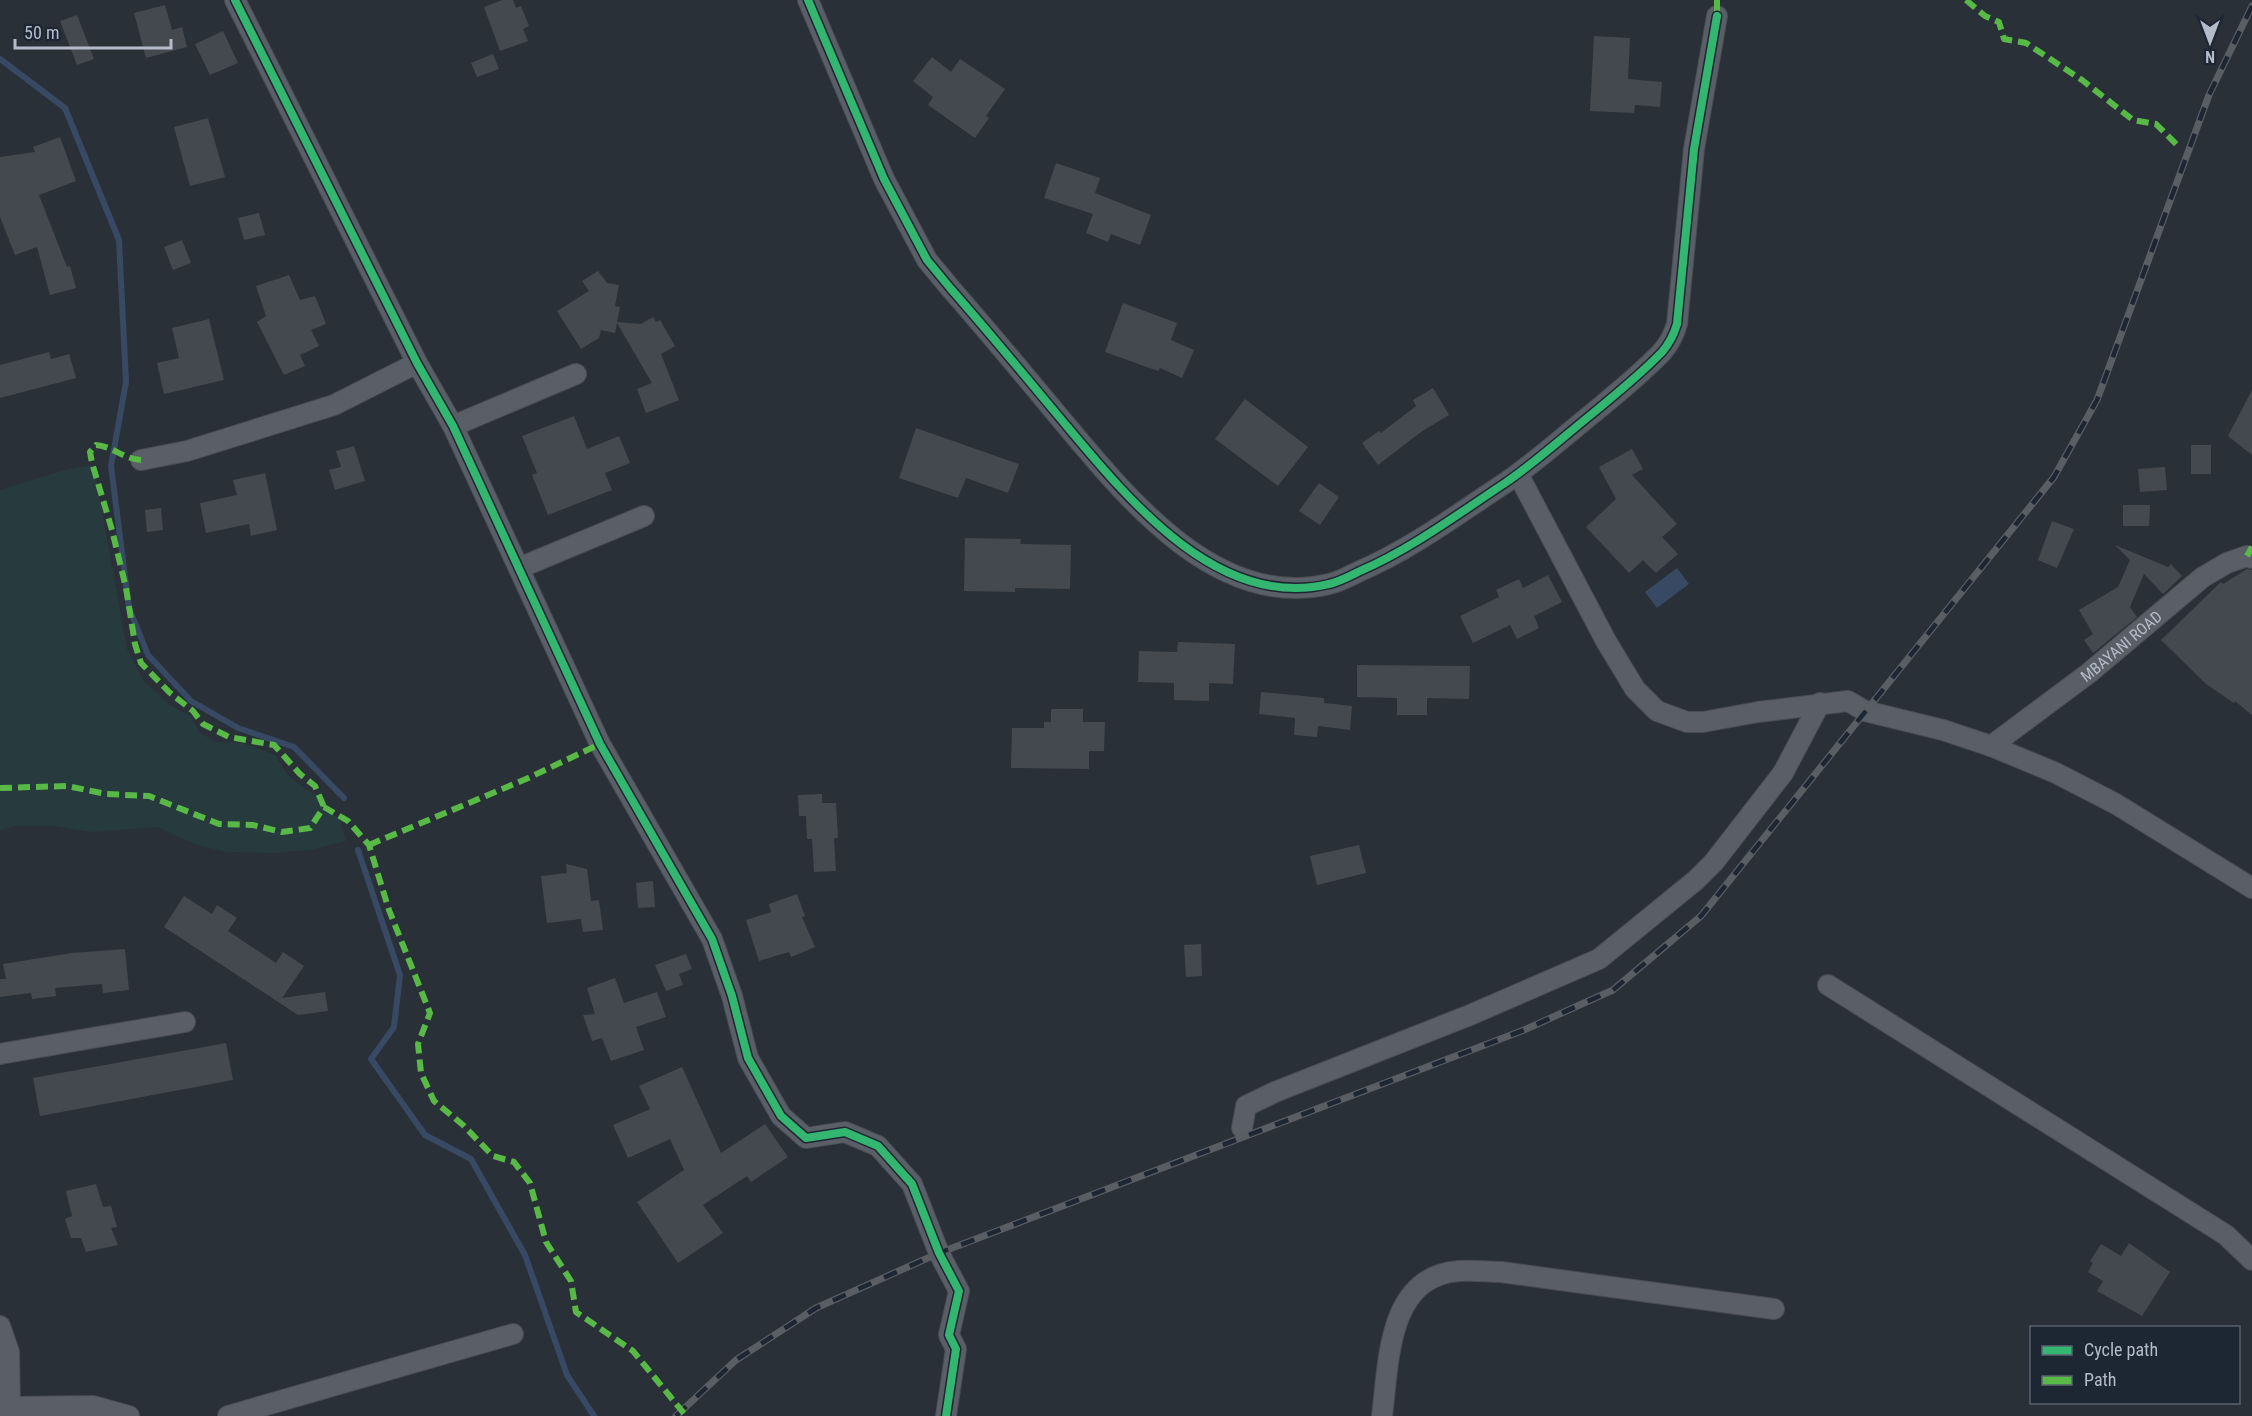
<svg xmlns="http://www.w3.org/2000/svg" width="2252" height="1416" viewBox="0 0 2252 1416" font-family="'Roboto Condensed',sans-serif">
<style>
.green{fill:#273a3e}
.water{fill:#384963}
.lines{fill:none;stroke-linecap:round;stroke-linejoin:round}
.stream{stroke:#384963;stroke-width:6}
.building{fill:#444950}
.minor-casing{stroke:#484c53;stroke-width:22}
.minor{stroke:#5a5e66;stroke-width:20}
.rail-casing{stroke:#595d64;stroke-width:7}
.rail{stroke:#1d2633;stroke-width:4.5;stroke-dasharray:14;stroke-linecap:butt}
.quiet{stroke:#58b947;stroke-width:6;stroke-dasharray:12 6;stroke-linecap:butt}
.cycleway-casing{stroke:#1d2633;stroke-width:11}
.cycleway{stroke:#33b770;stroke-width:8}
.labels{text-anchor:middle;stroke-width:6;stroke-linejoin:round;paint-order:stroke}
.street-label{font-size:16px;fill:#b4bcc9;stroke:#1d2633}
</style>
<rect width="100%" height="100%" fill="#2a3038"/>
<!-- green -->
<path class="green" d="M 94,465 L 127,649 L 143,680 L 171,706 L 191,716 L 200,733 L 217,742 L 242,743 L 275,755 L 289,777 L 314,794 L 340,821 L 346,841 L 310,850 L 274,853 L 227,852 L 197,845 L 157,827 L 91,832 L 55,826 L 16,826 L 0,830 L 0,490 L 68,469 Z"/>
<!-- water -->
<path class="water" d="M 1677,568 L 1689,584 L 1657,608 L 1645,592 Z"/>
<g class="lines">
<!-- stream -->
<g class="stream">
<path d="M 0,59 L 65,108 L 119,240 L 126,382 L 111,466 L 129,608 L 148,655 L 191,701 L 238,728 L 294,747 L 344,798"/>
<path d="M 358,850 L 400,975 L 394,1027 L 371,1059 L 425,1135 L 471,1159 L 525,1255 L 567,1375 L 594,1416"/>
</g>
</g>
<!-- building -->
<g class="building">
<path d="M 502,0 L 513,0 L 516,8 L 521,6 L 529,26 L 523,29 L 528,41 L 500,51 L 484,7 Z"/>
<path d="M 165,5 L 172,30 L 182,27 L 187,47 L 146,58 L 134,13 Z"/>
<path d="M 77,15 L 94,59 L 77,65 L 60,21 Z"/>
<path d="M 223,31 L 238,63 L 210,75 L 195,44 Z"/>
<path d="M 1594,36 L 1630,38 L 1628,79 L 1662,82 L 1660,107 L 1635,105 L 1634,113 L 1590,111 Z"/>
<path d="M 493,54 L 499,69 L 477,77 L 471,63 Z"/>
<path d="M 932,57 L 951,72 L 960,59 L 1005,89 L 986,116 L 989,118 L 975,138 L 928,105 L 933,97 L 913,81 Z"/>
<path d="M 208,118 L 225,177 L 190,186 L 174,127 Z"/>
<path d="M 60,137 L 76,181 L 39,195 L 67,267 L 70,266 L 76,288 L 50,295 L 37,247 L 15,255 L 0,217 L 0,157 L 35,152 L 33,147 Z"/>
<path d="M 1056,163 L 1100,178 L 1095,193 L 1151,215 L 1140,245 L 1111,234 L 1108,242 L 1086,233 L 1093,214 L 1044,198 Z"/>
<path d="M 259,213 L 265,235 L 244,240 L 238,218 Z"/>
<path d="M 182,240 L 191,263 L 173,270 L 164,247 Z"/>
<path d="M 598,271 L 607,283 L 619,285 L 615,306 L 620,307 L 617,322 L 641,324 L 653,317 L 656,322 L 660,320 L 675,346 L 661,354 L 679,400 L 646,413 L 637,389 L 652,383 L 617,323 L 615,333 L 601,330 L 599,338 L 581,349 L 557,311 L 589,291 L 582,281 Z"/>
<path d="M 289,275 L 300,300 L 315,296 L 326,324 L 311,330 L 319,346 L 300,355 L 305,366 L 284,375 L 257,322 L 266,316 L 256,286 Z"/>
<path d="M 1123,303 L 1177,323 L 1171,340 L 1194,350 L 1182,378 L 1160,368 L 1158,371 L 1105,352 Z"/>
<path d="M 209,319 L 224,380 L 164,394 L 157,363 L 179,358 L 172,328 Z"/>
<path d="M 49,352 L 51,359 L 69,354 L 76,378 L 0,398 L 0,365 Z"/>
<path d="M 1433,388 L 1449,415 L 1421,432 L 1378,465 L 1362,443 L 1379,431 L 1381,433 L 1416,406 L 1413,400 Z"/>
<path d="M 2252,390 L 2252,455 L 2228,436 Z"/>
<path d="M 1245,399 L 1308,447 L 1278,486 L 1215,439 Z"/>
<path d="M 574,416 L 587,449 L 619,436 L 630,463 L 605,473 L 612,490 L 548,515 L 532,475 L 537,473 L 522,436 Z"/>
<path d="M 916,428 L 1019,464 L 1008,493 L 966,478 L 958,498 L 899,478 Z"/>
<rect x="2191" y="445" width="20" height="29"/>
<path d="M 354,446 L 365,481 L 335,490 L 329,470 L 341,467 L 336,451 Z"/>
<path d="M 1632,449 L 1643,469 L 1632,475 L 1677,524 L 1662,537 L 1678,554 L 1656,573 L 1643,560 L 1629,573 L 1586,527 L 1616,499 L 1599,467 Z"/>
<path d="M 2165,467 L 2167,490 L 2140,492 L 2138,469 Z"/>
<path d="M 265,473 L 277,530 L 251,536 L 249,524 L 206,533 L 200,503 L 237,495 L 233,480 Z"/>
<path d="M 1319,483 L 1339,497 L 1320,525 L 1299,511 Z"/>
<path d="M 2123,505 L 2150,505 L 2149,526 L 2123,526 Z"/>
<path d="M 161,508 L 163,530 L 147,532 L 145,510 Z"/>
<path d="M 2052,521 L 2074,529 L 2057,568 L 2038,560 Z"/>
<path d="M 965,538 L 1021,539 L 1020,544 L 1071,545 L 1070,589 L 1015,588 L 1015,592 L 964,591 Z"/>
<path d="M 2115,545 L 2168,567 L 2171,564 L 2182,576 L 2163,594 L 2144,574 L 2130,607 L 2137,617 L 2093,653 L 2084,640 L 2093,634 L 2079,610 L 2118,587 L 2130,560 Z"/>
<path d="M 2247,569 L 2252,570 L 2252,715 L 2235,701 L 2234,703 L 2206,684 L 2161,640 L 2221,582 L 2223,584 Z"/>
<path d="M 1548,575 L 1562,602 L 1534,616 L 1539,628 L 1517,639 L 1510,625 L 1473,643 L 1460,616 L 1499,597 L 1496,590 L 1519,579 L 1523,588 Z"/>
<path d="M 1178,642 L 1235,644 L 1233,684 L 1209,683 L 1209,701 L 1174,700 L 1174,683 L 1138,682 L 1139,651 L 1177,652 Z"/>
<path d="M 1357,665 L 1470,666 L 1469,699 L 1427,698 L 1427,715 L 1397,715 L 1397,698 L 1357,697 Z"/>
<path d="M 1261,692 L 1324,698 L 1324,703 L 1352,706 L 1350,730 L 1318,726 L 1317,737 L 1294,735 L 1295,718 L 1259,714 Z"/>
<path d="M 1051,709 L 1083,709 L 1083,722 L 1105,722 L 1104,751 L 1089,751 L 1089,769 L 1011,768 L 1012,728 L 1044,728 L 1044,722 L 1051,722 Z"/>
<path d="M 822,794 L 822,803 L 836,803 L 838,838 L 834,838 L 836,871 L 814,872 L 812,839 L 807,839 L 806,816 L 799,816 L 798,795 Z"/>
<path d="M 1359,845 L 1366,873 L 1317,885 L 1310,856 Z"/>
<path d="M 566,864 L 587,869 L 591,901 L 599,900 L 603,930 L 583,932 L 581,919 L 547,923 L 541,876 L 567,873 Z"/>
<path d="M 653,881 L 655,907 L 638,908 L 636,883 Z"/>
<path d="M 797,894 L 805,916 L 802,917 L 815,947 L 791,957 L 789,952 L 759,961 L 746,920 L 771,912 L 769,904 Z"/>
<path d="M 184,896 L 212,914 L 217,905 L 237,918 L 228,931 L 276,963 L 283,952 L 304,966 L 282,998 L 325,992 L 328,1011 L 298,1015 L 164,927 Z"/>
<path d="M 1201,944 L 1202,976 L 1186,977 L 1184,945 Z"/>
<path d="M 125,949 L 129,990 L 103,993 L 102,984 L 55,988 L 56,996 L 32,999 L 31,993 L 0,997 L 0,979 L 6,979 L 3,964 L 72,953 Z"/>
<path d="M 686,954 L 692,969 L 679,974 L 683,985 L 666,991 L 655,965 Z"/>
<path d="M 615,978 L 624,1003 L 657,992 L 666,1017 L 636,1027 L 644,1050 L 611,1061 L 602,1038 L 592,1041 L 583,1015 L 595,1014 L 587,988 Z"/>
<path d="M 226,1043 L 233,1080 L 40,1116 L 33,1078 Z"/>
<path d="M 682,1067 L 721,1153 L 765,1124 L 788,1157 L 751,1182 L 747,1176 L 703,1205 L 723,1233 L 678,1263 L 637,1202 L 684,1170 L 670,1139 L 628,1158 L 613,1125 L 650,1109 L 639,1086 Z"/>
<path d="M 96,1184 L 103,1207 L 111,1206 L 117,1227 L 111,1228 L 118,1245 L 86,1252 L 81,1238 L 71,1238 L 65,1219 L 72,1216 L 66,1191 Z"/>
<path d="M 2129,1243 L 2170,1272 L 2142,1316 L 2097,1291 L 2103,1281 L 2088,1272 L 2093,1263 L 2090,1261 L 2101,1244 L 2121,1256 Z"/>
</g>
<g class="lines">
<!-- minor casing -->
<g class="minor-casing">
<g id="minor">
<path d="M 235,0 L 417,363 L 453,426 L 600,744 L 712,939 L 732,996 L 748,1058 L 781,1116 L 806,1138 L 845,1132 L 878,1146 L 912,1184 L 939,1253 L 959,1291 L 949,1335 L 956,1349 L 946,1416"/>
<path d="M 808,0 L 884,179 L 927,260 L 951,289 C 987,330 1021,371 1055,412 C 1120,489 1213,612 1329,584 C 1339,582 1350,576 1360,571 C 1411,549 1458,514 1505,483 C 1530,466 1553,446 1576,427 C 1605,403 1636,379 1662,352 C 1669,344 1674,334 1677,324 L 1694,149 L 1717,16"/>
<path d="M 453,426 L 576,374"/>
<path d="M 141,460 L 187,451 L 334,405 L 417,363"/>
<path d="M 1518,474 L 1606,641 L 1635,689 L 1657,711 L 1687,722 L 1703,722 L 1758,712 L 1848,701 L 1865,711 L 1943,730 L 1991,746 L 2056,773 L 2116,804 L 2252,888"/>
<path d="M 519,568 L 644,516"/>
<path id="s1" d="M 1991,746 L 2089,673 L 2203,577 L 2227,563 L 2247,556 L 2252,558"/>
<path d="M 1828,985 L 2226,1235 L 2252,1260"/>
<path d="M 0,1054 L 185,1022"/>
<path d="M 1242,1128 L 1246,1106 L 1275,1092 L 1470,1015 L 1599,959 L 1696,880 L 1714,862 L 1783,773 L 1820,703"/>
<path d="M 0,1326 L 9,1352 L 10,1407"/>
<path d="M 0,1411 L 10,1407 L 93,1406 L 129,1416"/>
<path d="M 228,1416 L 513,1334"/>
<path d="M 1382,1416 C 1389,1362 1387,1276 1459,1271 C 1472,1270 1487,1272 1501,1272 L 1774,1309"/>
</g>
</g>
<!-- minor -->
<use href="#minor" class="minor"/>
<!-- rail casing -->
<g class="rail-casing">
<path id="rail" d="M 676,1416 L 736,1360 L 816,1308 L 939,1253 L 1524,1030 L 1613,990 L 1701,916 L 2054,477 L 2097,400 L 2209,95 L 2252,6"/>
</g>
<!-- rail -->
<use href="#rail" class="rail"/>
<!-- quiet -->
<g class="quiet">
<path d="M 1717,0 L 1717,16"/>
<path d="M 1966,0 L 1985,16 L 1999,22 L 2004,39 L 2026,43 L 2082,80 L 2133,120 L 2156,124 L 2179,147"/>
<path d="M 141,460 C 124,459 112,446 96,445 L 90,452 L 92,463 L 112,530 L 126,588 L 135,644 L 141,663 L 169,692 L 193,711 L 203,724 L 229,737 L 274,745 L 300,774 L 315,786 L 324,807"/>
<path d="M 2247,556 L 2252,547"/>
<path d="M 0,788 L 67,786 L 106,794 L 149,796 L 219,824 L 253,825 L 282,832 L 310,828 L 324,807 L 348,821 L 369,845 L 389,910 L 430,1013 L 418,1044 L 421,1073 L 434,1101 L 463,1125 L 493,1156 L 514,1162 L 530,1183 L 546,1242 L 571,1281 L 576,1312 L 633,1351 L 686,1416"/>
<path d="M 369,845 L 526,779 L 600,744"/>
</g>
<!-- cycleway casing -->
<g class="cycleway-casing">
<g id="cycleway">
<path d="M 235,0 L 417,363 L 453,426 L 600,744 L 712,939 L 732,996 L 748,1058 L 781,1116 L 806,1138 L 845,1132 L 878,1146 L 912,1184 L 939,1253 L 959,1291 L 949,1335 L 956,1349 L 946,1416"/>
<path d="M 808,0 L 884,179 L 927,260 L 951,289 C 987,330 1021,371 1055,412 C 1120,489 1213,612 1329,584 C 1339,582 1350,576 1360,571 C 1411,549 1458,514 1505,483 C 1530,466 1553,446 1576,427 C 1605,403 1636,379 1662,352 C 1669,344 1674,334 1677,324 L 1694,149 L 1717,16"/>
</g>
</g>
<!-- cycleway -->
<use href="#cycleway" class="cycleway"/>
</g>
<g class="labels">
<!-- street labels -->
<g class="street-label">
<text dy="6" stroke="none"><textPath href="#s1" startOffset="164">MBAYANI ROAD</textPath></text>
</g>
</g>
<!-- legend -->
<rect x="2030" y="1326" width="210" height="78" fill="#1d2633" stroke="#59626f" stroke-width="1.5"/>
<rect x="2042" y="1346" width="30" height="9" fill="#33b770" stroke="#59626f" stroke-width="1.5"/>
<text x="2084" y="1356" font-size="18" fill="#b4bcc9">Cycle path</text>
<rect x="2042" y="1376" width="30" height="9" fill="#58b947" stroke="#59626f" stroke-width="1.5"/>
<text x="2084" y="1386" font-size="18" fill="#b4bcc9">Path</text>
<!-- north arrow -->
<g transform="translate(2210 42) rotate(180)" stroke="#1d2633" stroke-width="4.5" paint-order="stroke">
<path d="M0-4.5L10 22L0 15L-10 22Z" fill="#b4bcc9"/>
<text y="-9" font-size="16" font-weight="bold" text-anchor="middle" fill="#b4bcc9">N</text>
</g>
<!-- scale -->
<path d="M15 39v9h156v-9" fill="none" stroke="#b4bcc9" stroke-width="3"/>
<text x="24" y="39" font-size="18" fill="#b4bcc9" stroke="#1d2633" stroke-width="4.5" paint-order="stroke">50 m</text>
</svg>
